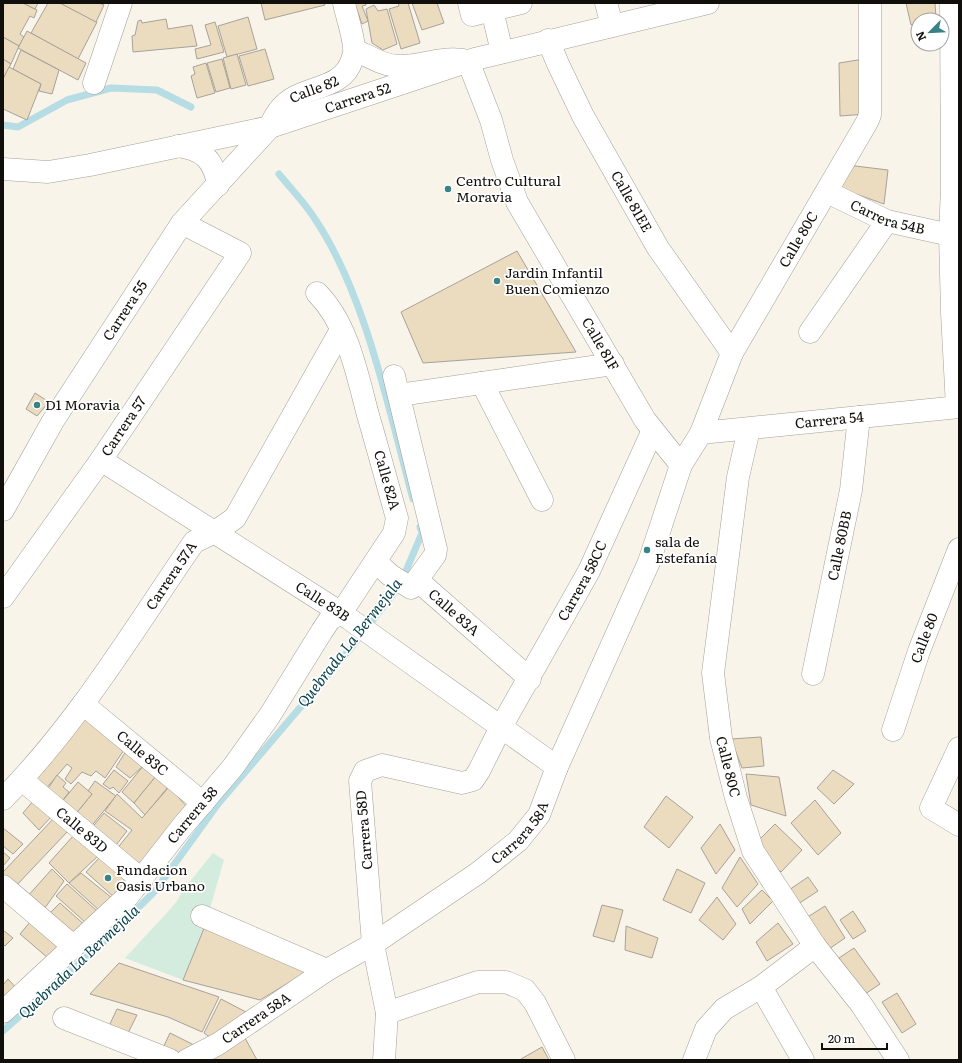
<svg xmlns="http://www.w3.org/2000/svg" width="962" height="1063" viewBox="0 0 962 1063" font-family="Literata,serif">
<style>
.green{fill:#d4ecde}
.lines{fill:none;stroke-linecap:round;stroke-linejoin:round}
.stream{stroke:#b6dce4;stroke-width:7}
.building{fill:#ebdcc0;stroke:#a7a299}
.minor-casing{stroke:#a5a097;stroke-width:23}
.major-casing{stroke:#a5a097;stroke-width:23}
.minor{stroke:#fff;stroke-width:22}
.major{stroke:#fff;stroke-width:22}
.poi-dot{fill:#398286;stroke:#fff;stroke-width:1.5}
.labels{text-anchor:middle;stroke-width:3.5;stroke-linejoin:round;paint-order:stroke}
.street-label{font-size:14px;fill:#110f0c;stroke:#fff}
.poi-label{font-size:14px;fill:#110f0c;stroke:#fff;text-anchor:start}
.water-label{font-size:15px;font-style:italic;fill:#09424c;stroke:#fff}
</style>
<rect width="100%" height="100%" fill="#f9f4ea"/>
<!-- green -->
<path class="green" d="M 213,853 L 224,860 L 205,926 L 183,980 L 125,958 L 165,915 L 177,901 L 183,890 Z"/>
<g class="lines">
<!-- stream -->
<g class="stream">
<path d="M 3,125 L 18,127 L 67,100 L 111,88 L 157,90 L 191,107"/>
<path d="M 279,174 C 291,189 305,203 315,219 C 366,295 389,411 413,499"/>
<path d="M 3,1031 L 107,939 L 155,891 L 218,804 L 350,649 L 400,585 L 422,533 L 420,527"/>
</g>
</g>
<!-- building -->
<g class="building">
<path d="M 3,3 L 23,3 L 37,10 L 34,18 L 30,16 L 20,34 L 24,37 L 19,46 L 3,37 Z"/>
<path d="M 23,3 L 38,3 L 35,9 Z"/>
<path d="M 48,3 L 60,3 L 97,22 L 78,59 L 31,33 Z"/>
<path d="M 60,3 L 99,3 L 104,5 L 96,22 Z"/>
<path d="M 261,3 L 324,3 L 325,5 L 265,20 Z"/>
<path d="M 358,3 L 366,3 L 366,5 L 362,6 L 368,21 L 362,24 L 355,4 Z"/>
<path d="M 398,3 L 408,3 L 420,43 L 401,49 L 389,9 L 399,6 Z"/>
<path d="M 412,3 L 437,3 L 444,23 L 422,30 Z"/>
<path d="M 906,3 L 935,3 L 936,18 L 918,20 L 918,23 L 911,25 Z"/>
<path d="M 374,5 L 378,11 L 387,9 L 397,44 L 383,50 L 372,43 L 366,9 Z"/>
<path d="M 248,17 L 257,49 L 227,57 L 218,26 Z"/>
<path d="M 166,19 L 168,29 L 192,25 L 197,46 L 133,52 L 132,36 L 135,35 L 138,21 L 141,20 L 142,23 Z"/>
<path d="M 215,22 L 224,52 L 197,59 L 195,49 L 211,45 L 205,25 Z"/>
<path d="M 27,31 L 86,63 L 78,80 L 18,48 Z"/>
<path d="M 3,37 L 19,46 L 11,64 L 3,59 Z"/>
<path d="M 265,49 L 274,79 L 248,86 L 239,56 Z"/>
<path d="M 21,50 L 59,70 L 52,94 L 39,91 L 41,84 L 13,69 Z"/>
<path d="M 237,54 L 246,85 L 231,89 L 223,58 Z"/>
<path d="M 3,59 L 11,64 L 3,79 Z"/>
<path d="M 222,59 L 230,88 L 216,92 L 207,63 Z"/>
<path d="M 864,59 L 866,114 L 840,116 L 839,63 Z"/>
<path d="M 206,63 L 215,93 L 197,98 L 191,76 L 195,74 L 193,67 Z"/>
<path d="M 9,67 L 41,84 L 27,120 L 3,109 L 3,79 Z"/>
<path d="M 847,165 L 888,170 L 884,204 L 839,188 Z"/>
<path d="M 517,251 L 576,352 L 423,363 L 401,312 Z"/>
<path d="M 35,393 L 49,402 L 37,416 L 26,409 Z"/>
<path d="M 80,714 L 124,750 L 105,778 L 96,771 L 91,776 L 82,772 L 71,784 L 65,779 L 72,768 L 67,764 L 44,791 L 30,778 Z"/>
<path d="M 761,737 L 764,766 L 742,768 L 731,739 Z"/>
<path d="M 126,751 L 144,765 L 130,778 L 116,767 Z"/>
<path d="M 144,765 L 157,775 L 134,803 L 122,792 Z"/>
<path d="M 114,770 L 128,781 L 119,793 L 113,787 L 110,789 L 103,784 Z"/>
<path d="M 833,770 L 854,784 L 834,804 L 817,788 Z"/>
<path d="M 746,774 L 779,777 L 786,816 L 751,805 Z"/>
<path d="M 57,775 L 66,783 L 63,787 L 69,792 L 60,804 L 45,793 Z"/>
<path d="M 156,776 L 168,787 L 145,815 L 134,803 Z"/>
<path d="M 95,781 L 116,796 L 89,829 L 74,816 L 92,794 L 88,791 Z"/>
<path d="M 78,782 L 92,794 L 74,816 L 60,804 Z"/>
<path d="M 169,787 L 188,808 L 138,867 L 116,850 L 132,830 L 105,811 L 117,794 L 142,818 Z"/>
<path d="M 666,796 L 693,817 L 669,848 L 644,827 Z"/>
<path d="M 34,800 L 51,817 L 39,830 L 23,813 Z"/>
<path d="M 815,800 L 841,833 L 818,855 L 791,823 Z"/>
<path d="M 104,813 L 127,831 L 113,849 L 90,830 Z"/>
<path d="M 55,817 L 68,831 L 14,888 L 3,877 L 3,872 Z"/>
<path d="M 720,824 L 735,850 L 716,874 L 701,848 Z"/>
<path d="M 775,824 L 802,850 L 781,872 L 754,845 Z"/>
<path d="M 3,828 L 23,844 L 13,854 L 3,846 Z"/>
<path d="M 74,835 L 98,856 L 69,883 L 49,863 Z"/>
<path d="M 3,852 L 10,858 L 3,866 Z"/>
<path d="M 100,857 L 129,884 L 115,898 L 86,872 Z"/>
<path d="M 740,857 L 758,884 L 737,907 L 722,888 Z"/>
<path d="M 52,869 L 64,881 L 42,912 L 26,898 Z"/>
<path d="M 677,869 L 705,883 L 691,913 L 663,900 Z"/>
<path d="M 81,873 L 112,898 L 100,911 L 69,883 Z"/>
<path d="M 808,877 L 818,891 L 798,904 L 789,890 Z"/>
<path d="M 67,884 L 97,911 L 86,923 L 56,896 Z"/>
<path d="M 762,890 L 773,901 L 750,924 L 742,909 Z"/>
<path d="M 717,897 L 736,924 L 723,940 L 699,920 Z"/>
<path d="M 60,903 L 87,927 L 76,939 L 47,916 Z"/>
<path d="M 602,905 L 623,910 L 614,942 L 593,936 Z"/>
<path d="M 825,906 L 845,938 L 826,951 L 806,918 Z"/>
<path d="M 853,911 L 866,931 L 853,939 L 840,920 Z"/>
<path d="M 31,921 L 60,945 L 48,958 L 20,934 Z"/>
<path d="M 778,923 L 793,944 L 767,961 L 756,942 Z"/>
<path d="M 205,926 L 308,971 L 260,1000 L 183,980 Z"/>
<path d="M 626,926 L 658,938 L 652,958 L 625,950 Z"/>
<path d="M 3,930 L 13,938 L 5,946 L 3,944 Z"/>
<path d="M 854,948 L 880,984 L 865,994 L 839,958 Z"/>
<path d="M 119,963 L 219,997 L 202,1032 L 168,1017 L 90,994 Z"/>
<path d="M 8,979 L 19,991 L 11,1001 L 3,994 L 3,985 Z"/>
<path d="M 897,993 L 916,1024 L 902,1033 L 882,1002 Z"/>
<path d="M 221,999 L 246,1012 L 215,1041 L 204,1033 Z"/>
<path d="M 117,1009 L 137,1015 L 126,1037 L 108,1028 Z"/>
<path d="M 170,1033 L 200,1048 L 181,1060 L 161,1052 Z"/>
<path d="M 245,1038 L 257,1060 L 212,1060 L 209,1054 Z"/>
<path d="M 542,1047 L 549,1060 L 521,1060 L 521,1059 Z"/>
</g>
<g class="lines">
<!-- minor casing -->
<g class="minor-casing">
<g id="minor">
<path d="M 469,3 L 472,15 L 521,3"/>
<path d="M 606,3 L 612,25"/>
<path d="M 951,3 L 952,188 L 950,235 L 952,313 L 957,407"/>
<path d="M 492,10 L 502,52"/>
<path id="s1" d="M 548,40 L 558,64 L 583,116 L 658,248 L 732,353"/>
<path id="s2" d="M 355,50 C 369,56 385,67 401,66 C 424,66 445,55 468,61 L 491,120 L 502,160 L 517,202 L 645,420 L 681,465"/>
<path d="M 94,83 L 121,3"/>
<path id="s3" d="M 3,169 L 48,172 L 90,165 L 270,127 C 275,114 282,104 295,97 C 315,86 344,86 352,60 C 353,56 355,52 354,48 C 353,33 347,18 344,3"/>
<path id="s4" d="M 827,192 L 887,221 L 950,235"/>
<path d="M 810,332 L 887,221"/>
<path d="M 482,383 L 542,500"/>
<path d="M 399,395 L 613,364"/>
<path id="s5" d="M 749,429 L 738,477 L 713,673 L 721,738 L 736,798 L 753,851 L 815,946 L 861,1004 L 898,1060"/>
<path id="s6" d="M 701,433 L 959,407"/>
<path id="s7" d="M 101,460 L 341,613 L 557,767"/>
<path d="M 376,562 L 390,575 L 411,588 L 435,555 L 436,549 L 394,376"/>
<path id="s8" d="M 417,580 L 530,679"/>
<path id="s9" d="M 3,597 L 101,460 L 240,253 L 182,223"/>
<path id="s10" d="M 813,674 L 851,490 L 859,417"/>
<path id="s11" d="M 83,704 L 203,803"/>
<path id="s12" d="M 893,730 L 919,651 L 959,549"/>
<path d="M 959,748 L 931,808 L 959,825"/>
<path id="s13" d="M 22,780 L 142,880"/>
<path id="s14" d="M 3,799 C 78,723 134,629 194,542 L 215,532 L 235,518 L 341,330"/>
<path d="M 3,886 L 73,946"/>
<path d="M 202,916 L 327,970"/>
<path d="M 761,987 L 803,1060"/>
<path id="s15" d="M 3,1012 L 128,896 L 181,828 L 233,767 L 270,715 L 322,631 L 330,619 L 341,613 L 394,533 L 397,518 C 387,483 378,449 368,415 C 357,374 348,324 317,293"/>
<path d="M 387,1013 L 478,982 L 506,982 L 525,990 L 535,1003 L 564,1060"/>
<path d="M 64,1018 L 170,1060"/>
<path id="s16" d="M 187,1060 L 218,1044 L 327,970 L 373,944 L 478,873 L 518,841 L 539,815 L 557,767 L 649,562 L 681,465 L 701,433 L 732,353 L 867,122 L 870,115 L 870,3"/>
<path id="s17" d="M 384,1060 L 387,1013 L 373,944 L 360,781 L 365,771 L 382,765 L 462,783 L 473,780 L 479,771 L 501,727 L 589,571 L 653,430"/>
<path d="M 694,1060 L 706,1029 L 724,1009 L 761,987 L 815,946"/>
</g>
</g>
<!-- major casing -->
<g class="major-casing">
<g id="major">
<path d="M 178,146 C 203,149 214,160 218,185"/>
<path id="s18" d="M 3,510 L 53,421 L 182,223 L 270,127 L 475,59 L 708,3"/>
</g>
</g>
<!-- minor -->
<use href="#minor" class="minor"/>
<!-- major -->
<use href="#major" class="major"/>
</g>
<!-- markers -->
<g class="poi-dot">
<circle cx="448" cy="189" r="4"/>
<circle cx="497" cy="281" r="4"/>
<circle cx="37" cy="405" r="4"/>
<circle cx="647" cy="550" r="4"/>
<circle cx="108" cy="878" r="4"/>
</g>
<g class="labels">
<!-- street labels -->
<g class="street-label">
<text dy="5" stroke="none"><textPath href="#s3" startOffset="332">Calle 82</textPath></text>
<text dy="5" stroke="none"><textPath href="#s18" startOffset="561">Carrera 52</textPath></text>
<text dy="5" stroke="none"><textPath href="#s1" startOffset="182">Calle 81EE</textPath></text>
<text dy="5" stroke="none"><textPath href="#s4" startOffset="66">Carrera 54B</textPath></text>
<text dy="5" stroke="none"><textPath href="#s16" startOffset="1064">Calle 80C</textPath></text>
<text dy="5" stroke="none"><textPath href="#s18" startOffset="234">Carrera 55</textPath></text>
<text dy="5" stroke="none"><textPath href="#s2" startOffset="431">Calle 81F</textPath></text>
<text dy="5" stroke="none"><textPath href="#s6" startOffset="129">Carrera 54</textPath></text>
<text dy="5" stroke="none"><textPath href="#s9" startOffset="209">Carrera 57</textPath></text>
<text transform="translate(387 480) rotate(74)" y="5">Calle 82A</text>
<text dy="5" stroke="none"><textPath href="#s10" startOffset="131">Calle 80BB</textPath></text>
<text dy="5" stroke="none"><textPath href="#s14" startOffset="280">Carrera 57A</textPath></text>
<text dy="5" stroke="none"><textPath href="#s17" startOffset="631">Carrera 58CC</textPath></text>
<text dy="5" stroke="none"><textPath href="#s7" startOffset="263">Calle 83B</textPath></text>
<text dy="5" stroke="none"><textPath href="#s8" startOffset="49">Calle 83A</textPath></text>
<text dy="5" stroke="none"><textPath href="#s12" startOffset="97">Calle 80</textPath></text>
<text dy="5" stroke="none"><textPath href="#s11" startOffset="77">Calle 83C</textPath></text>
<text dy="5" stroke="none"><textPath href="#s5" startOffset="342">Calle 80C</textPath></text>
<text dy="5" stroke="none"><textPath href="#s15" startOffset="274">Carrera 58</textPath></text>
<text dy="5" stroke="none"><textPath href="#s13" startOffset="78">Calle 83D</textPath></text>
<text transform="translate(364 830) rotate(-95)" y="5">Carrera 58D</text>
<text dy="5" stroke="none"><textPath href="#s16" startOffset="405">Carrera 58A</textPath></text>
<text dy="5" stroke="none"><textPath href="#s16" startOffset="81">Carrera 58A</textPath></text>
</g>
<!-- poi labels -->
<g class="poi-label">
<text x="456" y="186">Centro Cultural<tspan x="456" dy="16">Moravia</tspan></text>
<text x="505" y="278">Jardin Infantil<tspan x="505" dy="16">Buen Comienzo</tspan></text>
<text x="45" y="410">D1 Moravia</text>
<text x="655" y="547">sala de<tspan x="655" dy="16">Estefanía</tspan></text>
<text x="116" y="875">Fundacion<tspan x="116" dy="16">Oasis Urbano</tspan></text>
</g>
<!-- water labels -->
<g class="water-label">
<text transform="translate(350 643) rotate(-52)" y="5">Quebrada La Bermejala</text>
<text transform="translate(79 962) rotate(-43)" y="5">Quebrada La Bermejala</text>
</g>
</g>
<!-- border -->
<rect width="962" height="1063" fill="none" stroke="#110f0c" stroke-width="8"/>
<!-- north arrow -->
<g transform="translate(930 32) rotate(246)"><circle r="19" fill="#ffffff" stroke="#a09f9e"/>
<path d="M0-3L7 15L0 10L-7 15Z" fill="#398286"/>
<text y="-6" font-size="11" font-weight="bold" text-anchor="middle" fill="#110f0c">N</text>
</g>
<!-- scale -->
<path d="M822 1043v6h65v-6" fill="none" stroke="#110f0c" stroke-width="2"/>
<text x="828" y="1043" font-size="12" fill="#110f0c" stroke="#ffffff" stroke-width="3" paint-order="stroke">20 m</text>
</svg>
